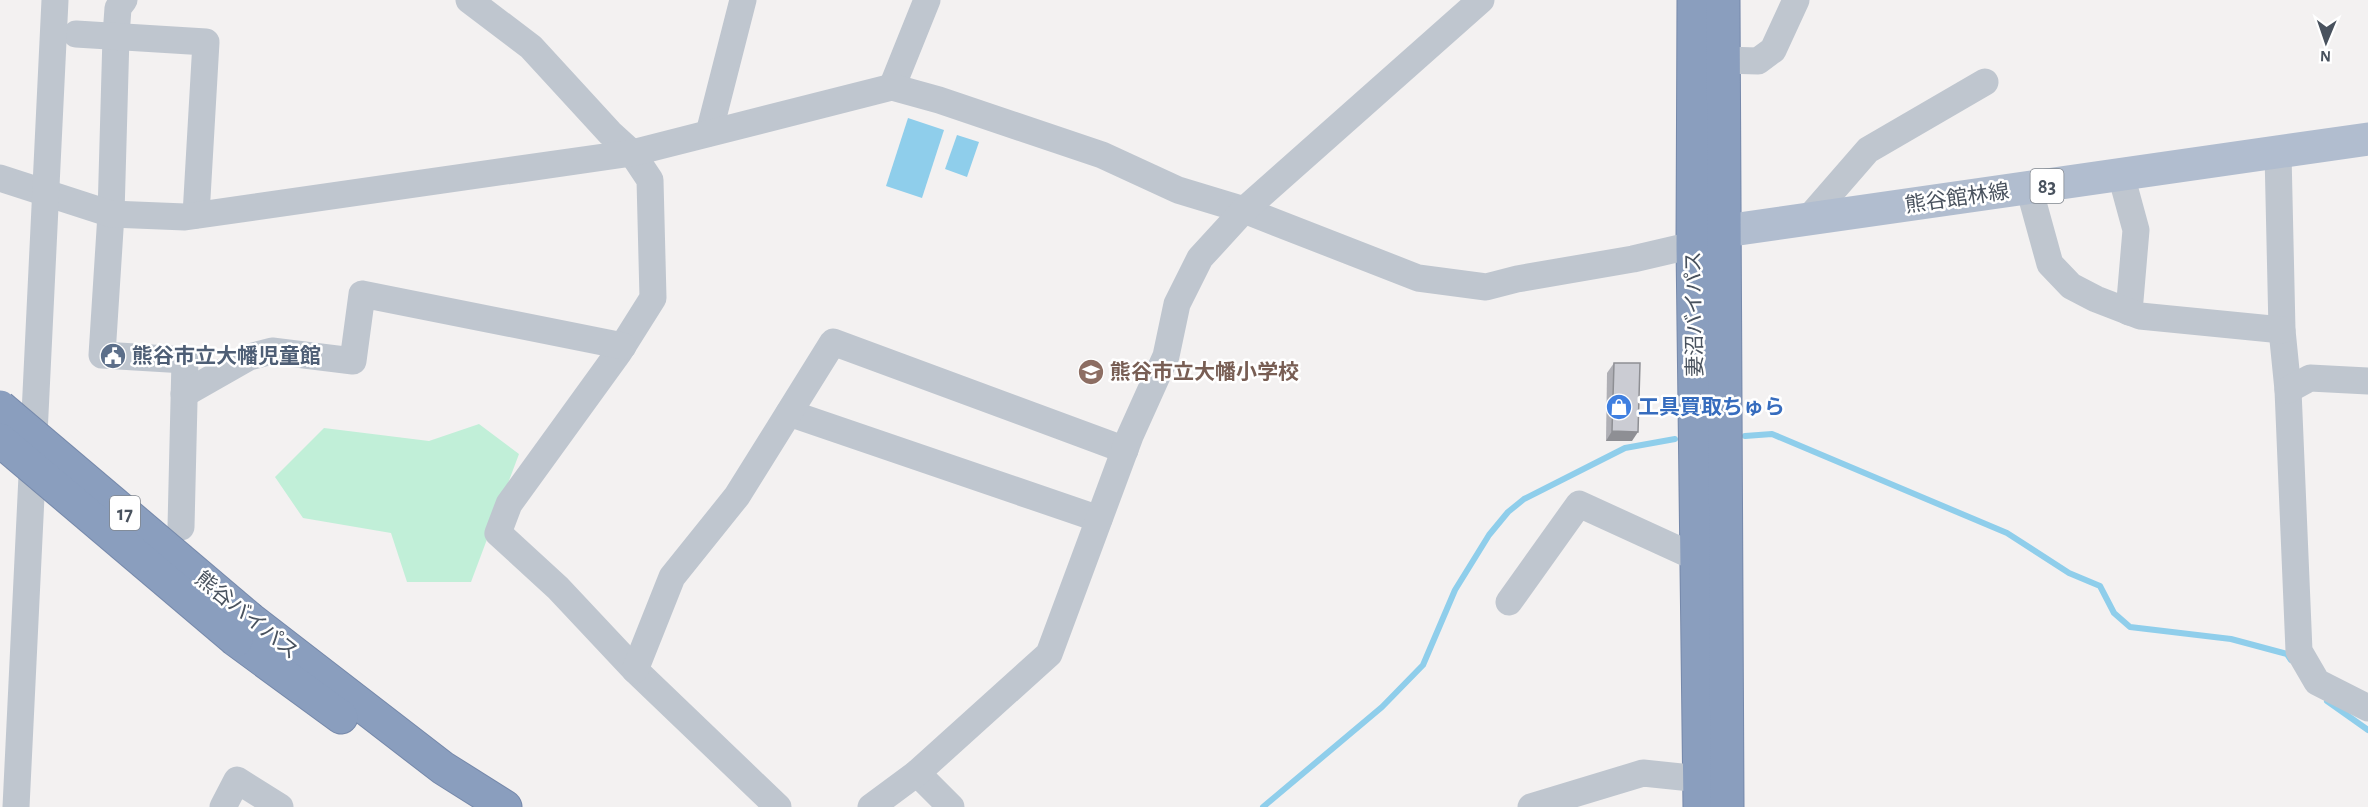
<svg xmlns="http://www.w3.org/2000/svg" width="2368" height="807" viewBox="0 0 2368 807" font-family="'Alegreya Sans','Noto Sans JP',sans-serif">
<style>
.green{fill:#c1efd8}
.water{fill:#8fceeb}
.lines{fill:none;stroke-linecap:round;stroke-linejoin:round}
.stream{stroke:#8fceeb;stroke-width:6}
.highway-casing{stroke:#7588aa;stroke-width:35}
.minor{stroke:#bfc6cf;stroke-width:27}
.major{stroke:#b1bdcf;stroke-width:33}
.highway{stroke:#8a9ebe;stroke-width:33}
.highway-bridge-casing{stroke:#7588aa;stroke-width:35;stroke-linecap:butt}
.highway-bridge{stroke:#8a9ebe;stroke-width:33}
.wall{fill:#afafb5}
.shaded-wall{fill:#8e8f94}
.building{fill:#cbccd3;stroke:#8e8f94;stroke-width:1.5}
.labels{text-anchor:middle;stroke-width:5;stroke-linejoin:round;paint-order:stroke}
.shield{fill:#fff;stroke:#80868e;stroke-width:1.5}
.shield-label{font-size:20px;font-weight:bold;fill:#49525e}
.street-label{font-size:21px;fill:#49525e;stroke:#fff}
.service-label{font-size:21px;font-weight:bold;fill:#4e5e75;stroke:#fff;text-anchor:start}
.education-label{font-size:21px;font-weight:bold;fill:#785e54;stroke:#fff;text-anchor:start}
.shop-label{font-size:21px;font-weight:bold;fill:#366cbe;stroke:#fff;text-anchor:start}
</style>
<rect width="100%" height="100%" fill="#f3f1f1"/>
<!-- green -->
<path class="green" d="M 479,424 L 519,454 L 471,582 L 407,582 L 391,533 L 303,518 L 275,477 L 324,428 L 429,441 Z"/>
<!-- water -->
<g class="water">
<path d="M 908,118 L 944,130 L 922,198 L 886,186 Z"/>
<path d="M 957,135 L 979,142 L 967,177 L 945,169 Z"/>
</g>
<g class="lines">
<!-- stream -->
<g class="stream">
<path d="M 1745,436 L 1772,434 L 2007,533 L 2069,573 L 2100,586 L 2114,613 L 2130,627 L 2231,639 L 2287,654 L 2291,660"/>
<path d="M 2327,701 L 2368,730"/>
<path d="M 1263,807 L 1382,707 L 1423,665 L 1455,590 L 1489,535 L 1508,512 L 1524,499 L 1625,448 L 1675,439"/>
</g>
<!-- highway casing -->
<g class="highway-casing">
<g id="highway">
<path d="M 1694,0 L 1693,245 L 1700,807"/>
<path d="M 1723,0 L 1727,807"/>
<path d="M 250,619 L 443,768 L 505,807"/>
<path d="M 236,640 L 341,717"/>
</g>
</g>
<!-- minor -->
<g class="minor">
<path d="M 124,0 L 118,8 L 116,36 L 111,214 L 102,355 L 185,360 L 181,527"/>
<path d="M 469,0 L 531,47 L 610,133 L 632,153 L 650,180 L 653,298 L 619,352 L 509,504 L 498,533 L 558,588 L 635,670 L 778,807"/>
<path d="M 76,34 L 206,42 L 196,215"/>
<path d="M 1724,60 L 1758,61 L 1773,50 L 1796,0"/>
<path d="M 892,87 L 927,0"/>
<path d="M 709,133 L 743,0"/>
<path d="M 2278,153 L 2282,330 L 2288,390 L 2299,651 L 2317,682 L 2368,708"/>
<path d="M 2121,175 L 2136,230 L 2129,312"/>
<path d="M 0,178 L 111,214 L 185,217 L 632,153 L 892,87 L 939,100 L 1102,155 L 1178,190 L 1244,210 L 1418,278 L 1486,287 L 1517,279 L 1633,259 L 1693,245 L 1710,238"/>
<path d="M 2029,188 L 2050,264 L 2071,286 L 2096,299 L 2140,316 L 2282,330"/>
<path d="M 1808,219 L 1868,150 L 1985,82"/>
<path d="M 2288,390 L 2310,378 L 2368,381"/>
<path d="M 184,394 L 249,357 L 272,351 L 353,361 L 362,294 L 623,346"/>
<path d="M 789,413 L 1099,519"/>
<path d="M 1509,602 L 1579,504 L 1697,558"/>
<path d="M 635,670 L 672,577 L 737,496 L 833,342 L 1125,450"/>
<path d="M 917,773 L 951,807"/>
<path d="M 16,807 L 55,0"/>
<path d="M 223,807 L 237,780 L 280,807"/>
<path d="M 871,807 L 917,773 L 1049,654 L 1130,436 L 1166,356 L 1177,304 L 1200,258 L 1244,210 L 1481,0"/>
<path d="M 1531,807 L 1643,773 L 1701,779 L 1720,778"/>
</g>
<!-- major -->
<path class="major" d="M 1725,231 L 2368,139"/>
<!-- highway -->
<use href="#highway" class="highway"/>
<!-- highway-bridge casing -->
<g class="highway-bridge-casing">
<g id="highway-bridge">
<path d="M 0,407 L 250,619"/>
<path d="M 0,440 L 236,640"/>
</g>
</g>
<!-- highway-bridge -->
<use href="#highway-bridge" class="highway-bridge"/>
</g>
<!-- wall -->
<path class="wall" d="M 1614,363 L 1632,441 L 1606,441 L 1607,373 Z"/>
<!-- shaded-wall -->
<path class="shaded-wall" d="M 1612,431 L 1638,432 L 1632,441 L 1606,441 Z"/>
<!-- building -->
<path class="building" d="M 1614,363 L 1640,363 L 1638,432 L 1612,431 Z"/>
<!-- icons -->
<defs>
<g id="civic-disc" transform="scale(1.35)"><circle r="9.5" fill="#5c6f8a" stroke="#fff"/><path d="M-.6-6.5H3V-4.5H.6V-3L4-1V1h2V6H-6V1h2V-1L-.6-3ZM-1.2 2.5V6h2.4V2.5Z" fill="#fff"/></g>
<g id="school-disc" transform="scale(1.35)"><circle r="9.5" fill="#8d6e63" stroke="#fff"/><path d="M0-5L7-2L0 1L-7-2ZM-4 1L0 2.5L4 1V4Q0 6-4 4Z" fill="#fff"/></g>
<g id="shop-disc" transform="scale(1.35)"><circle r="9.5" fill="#3f7fe0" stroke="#fff"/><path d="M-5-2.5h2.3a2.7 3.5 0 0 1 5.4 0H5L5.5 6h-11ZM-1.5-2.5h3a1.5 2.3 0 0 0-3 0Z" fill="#fff"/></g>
</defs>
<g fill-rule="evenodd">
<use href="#civic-disc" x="113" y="356"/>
<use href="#school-disc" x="1091" y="372"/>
<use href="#shop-disc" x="1619" y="407"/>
</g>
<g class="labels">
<!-- shield labels -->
<g class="shield">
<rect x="2030.5" y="169" width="33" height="34" rx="4.5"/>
<rect x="110" y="496" width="30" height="34" rx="4.5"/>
</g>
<g class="shield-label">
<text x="2047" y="193">83</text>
<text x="125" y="520">17</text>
</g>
<!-- street labels -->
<g class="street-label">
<text transform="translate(1957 198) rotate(-8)" y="7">熊谷館林線</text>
<text transform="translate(1694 314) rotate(-91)" y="7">妻沼バイパス</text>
<text transform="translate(247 615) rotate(39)" y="7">熊谷バイパス</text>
</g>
<!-- service labels -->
<g class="service-label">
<text x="132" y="363">熊谷市立大幡児童館</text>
</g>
<!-- education labels -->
<g class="education-label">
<text x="1110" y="379">熊谷市立大幡小学校</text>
</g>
<!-- shop labels -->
<g class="shop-label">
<text x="1638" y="414">工具買取ちゅら</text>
</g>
</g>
<!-- north arrow -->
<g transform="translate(2326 42) rotate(182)" stroke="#ffffff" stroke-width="4.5" paint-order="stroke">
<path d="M0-4.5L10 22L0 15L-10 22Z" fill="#49525e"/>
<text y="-9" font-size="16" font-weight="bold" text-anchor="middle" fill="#49525e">N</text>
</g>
</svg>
